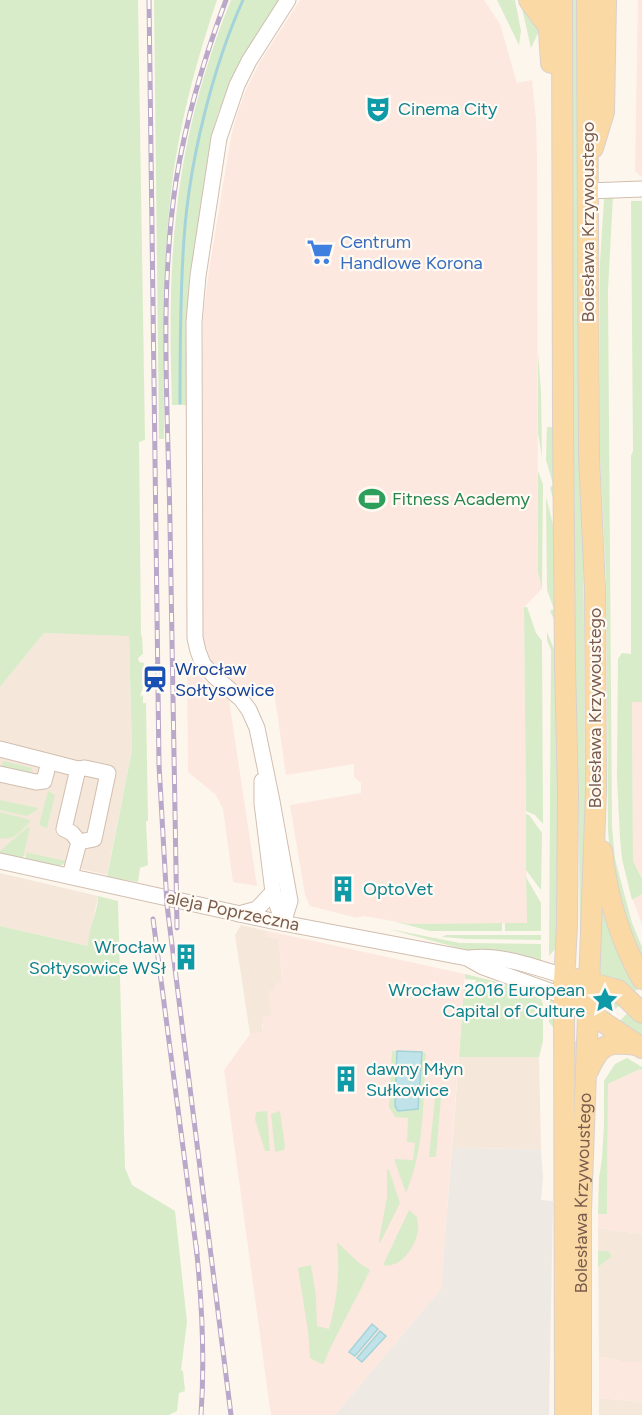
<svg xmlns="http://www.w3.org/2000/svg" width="642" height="1415" viewBox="0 0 642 1415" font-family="Figtree,sans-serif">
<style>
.residential{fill:#f5e8da}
.commercial{fill:#fde8e0}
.industrial{fill:#efe9e4}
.green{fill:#d8ecc9}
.water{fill:#bfe3e8;stroke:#a5d3da;stroke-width:1.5}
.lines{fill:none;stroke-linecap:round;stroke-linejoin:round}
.stream{stroke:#a5d3da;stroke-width:3}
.minor-casing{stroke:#d1beb0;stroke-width:17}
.major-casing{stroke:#dad1cd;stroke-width:22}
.minor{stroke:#fff;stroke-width:15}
.major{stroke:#fbd9a5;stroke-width:20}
.rail-casing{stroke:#b9a8c9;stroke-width:5}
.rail{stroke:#fffaf3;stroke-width:3;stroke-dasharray:9;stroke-linecap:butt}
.labels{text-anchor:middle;stroke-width:4.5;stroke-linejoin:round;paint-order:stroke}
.culture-label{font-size:18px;fill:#0d838f;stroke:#fffaf3;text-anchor:start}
.street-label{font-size:18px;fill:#7a5c4d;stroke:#fffaf3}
.shop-label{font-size:18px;fill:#366cbe;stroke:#fffaf3;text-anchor:start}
.leisure-label{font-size:18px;fill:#27864d;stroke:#fffaf3;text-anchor:start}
.transit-label{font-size:18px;fill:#164399;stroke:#fffaf3;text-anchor:start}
</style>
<rect width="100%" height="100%" fill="#fdf6ec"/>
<!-- residential -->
<g class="residential">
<path d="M 44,633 L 129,635 L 132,750 L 107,875 L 0,850 L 0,687 Z"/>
<path d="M 0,873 L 98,896 L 88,946 L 0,926 Z"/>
<path d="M 241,925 L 268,931 L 267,936 L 279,939 L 282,983 L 278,983 L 275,990 L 272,1016 L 262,1025 L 263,1033 L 250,1034 L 235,935 Z"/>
<path d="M 459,1057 L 539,1057 L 541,1149 L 452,1148 Z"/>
<path d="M 598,1228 L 642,1234 L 642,1362 L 620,1362 L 615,1359 L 599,1357 Z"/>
<path d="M 599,1398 L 642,1402 L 642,1415 L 599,1415 Z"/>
</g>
<!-- commercial -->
<g class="commercial">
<path d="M 300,0 L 484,0 L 500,24 L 517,83 L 532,80 L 536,118 L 537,158 L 538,572 L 542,589 L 524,607 L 527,923 L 410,924 L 363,916 L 357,918 L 310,906 L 305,895 L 290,805 L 361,793 L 361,783 L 354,777 L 354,764 L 286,775 L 273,684 L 237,688 L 215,669 L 205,654 L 201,633 L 203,317 L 209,270 L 231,137 L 237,114 L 247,87 L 260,62 Z"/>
<path d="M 638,0 L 642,0 L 642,177 L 635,171 Z"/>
<path d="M 187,666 L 229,700 L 257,886 L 233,882 L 223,809 L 216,795 L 188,772 Z"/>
<path d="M 632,702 L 642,702 L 642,879 L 633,861 Z"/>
<path d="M 642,894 L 642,925 L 633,900 Z"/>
<path d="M 268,931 L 465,974 L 441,1289 L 335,1415 L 271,1415 L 268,1394 L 224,1070 L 250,1034 L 263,1032 L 263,1017 L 272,1016 L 268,991 L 275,990 L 275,984 L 282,982 L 279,939 L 267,936 Z"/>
<path d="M 640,1069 L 642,1070 L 642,1234 L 598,1228 L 598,1214 L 607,1214 L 608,1084 Z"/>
<path d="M 599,1357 L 615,1359 L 620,1362 L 642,1362 L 642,1402 L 599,1398 Z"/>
</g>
<!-- industrial -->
<path class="industrial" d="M 452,1148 L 541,1149 L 543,1178 L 541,1200 L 553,1201 L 549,1415 L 335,1415 L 441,1289 Z"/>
<!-- green -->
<g class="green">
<path d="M 0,0 L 138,0 L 145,440 L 139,442 L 141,635 L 142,636 L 143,654 L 138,658 L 139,662 L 144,663 L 143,687 L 140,697 L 143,695 L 143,703 L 146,703 L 148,821 L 146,821 L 148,865 L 140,868 L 138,882 L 107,877 L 132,750 L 129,636 L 44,633 L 0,687 Z"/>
<path d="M 154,0 L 217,0 C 195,64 177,133 170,201 C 162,280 164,360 164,439 L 159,439 Z"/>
<path d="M 231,0 L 279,0 L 241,61 L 217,116 L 189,289 L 186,405 L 172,405 C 170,339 169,273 177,208 C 185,137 204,66 231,0 Z"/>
<path d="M 497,0 L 515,0 L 521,31 L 519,45 Z"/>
<path d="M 520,0 L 540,29 L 531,48 Z"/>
<path d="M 567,0 L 580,0 L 586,955 L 581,954 L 580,945 L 578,742 L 573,673 Z"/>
<path d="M 613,195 L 608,291 L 612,827 L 615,859 L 632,923 L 642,947 L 642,967 C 623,924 611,878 608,831 L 606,579 L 600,456 L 600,262 L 604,200 L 605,197 Z"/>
<path d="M 631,201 L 642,201 L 642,702 L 632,702 L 633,861 L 642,879 L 642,894 L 632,900 L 622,859 L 620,838 L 617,777 L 618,659 L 622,653 L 631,654 L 631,456 L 633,451 Z"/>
<path d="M 538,352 L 541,392 L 542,457 L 538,433 Z"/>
<path d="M 547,427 L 552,427 L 554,437 L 556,509 L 550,488 L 553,484 L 546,460 Z"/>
<path d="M 538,471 L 543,484 L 542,589 L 538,572 Z"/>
<path d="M 546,497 L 557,540 L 556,623 L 550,611 L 554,609 L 547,590 Z"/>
<path d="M 524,607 L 527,607 L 536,633 L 542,641 L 543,824 L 535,815 L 526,811 Z"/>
<path d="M 547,632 L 554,649 L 558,680 L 558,934 L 555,949 L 549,956 L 551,650 L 547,640 Z"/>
<path d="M 3,761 L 32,768 L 30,778 L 1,771 Z"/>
<path d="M 48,791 L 55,795 L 47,828 L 39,825 Z"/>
<path d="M 0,800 L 38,808 L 37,810 L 27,816 L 0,810 Z"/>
<path d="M 0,812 L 30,820 L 30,822 C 22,830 13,842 0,838 Z"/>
<path d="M 526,814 L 529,815 L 542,833 L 541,890 L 526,870 Z"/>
<path d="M 28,827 L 30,828 L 23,858 L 0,854 L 0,851 Z"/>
<path d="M 28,851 L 29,853 L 66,861 L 60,866 L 27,859 L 25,857 Z"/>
<path d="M 598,866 L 641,988 L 632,992 L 599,978 Z"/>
<path d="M 526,877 L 541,903 L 541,931 L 505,931 L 505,923 L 527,923 Z"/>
<path d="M 98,896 L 118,901 L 125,1168 L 132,1185 L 175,1211 L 187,1322 L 181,1370 L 183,1371 L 185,1391 L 179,1393 L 177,1411 L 169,1415 L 0,1415 L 0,926 L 88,946 C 88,928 98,913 98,896 Z"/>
<path d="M 393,921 L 410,924 L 502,923 L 502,931 L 430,931 Z"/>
<path d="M 389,929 L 460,943 L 541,944 L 541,960 L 530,961 L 466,950 Z"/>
<path d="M 446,935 L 541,935 L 541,940 L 468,939 L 442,937 Z"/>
<path d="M 465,974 L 506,984 L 541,999 L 543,1004 L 543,1041 L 539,1057 L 459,1057 L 464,987 L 475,988 L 476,980 L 465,979 Z"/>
<path d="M 598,992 L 623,1002 L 609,1015 L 597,1000 Z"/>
<path d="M 549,997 L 556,1006 L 555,1030 L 549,1022 Z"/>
<path d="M 630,1010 L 642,1022 L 642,1040 L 618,1023 Z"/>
<path d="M 570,1041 L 578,1041 L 573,1158 Z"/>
<path d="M 392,1051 L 397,1051 L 395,1106 L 418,1109 L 422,1052 L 426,1053 C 423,1100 425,1148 406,1193 L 395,1162 L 395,1159 L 413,1160 L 415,1143 L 407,1142 L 408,1118 L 395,1117 L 389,1107 Z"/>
<path d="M 627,1058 L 642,1067 L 642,1070 L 640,1069 L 608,1084 L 607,1214 L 598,1214 L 599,1178 L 602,1159 L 604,1124 L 604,1081 L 615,1064 Z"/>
<path d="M 435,1098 L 441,1098 L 436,1157 L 429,1157 Z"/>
<path d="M 267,1111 L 270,1151 L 265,1151 L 255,1120 L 256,1112 Z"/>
<path d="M 280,1111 L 285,1146 L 284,1150 L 275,1152 L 271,1114 Z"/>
<path d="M 387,1169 L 389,1170 L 400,1203 L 380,1243 L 379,1240 L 387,1197 Z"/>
<path d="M 409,1210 L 417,1217 C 417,1221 419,1227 418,1231 C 415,1247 401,1269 383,1265 Z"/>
<path d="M 337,1242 L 359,1263 L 370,1270 C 356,1301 337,1331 324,1363 L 322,1364 L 310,1358 L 308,1331 L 298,1268 L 311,1265 L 316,1296 L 317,1326 L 329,1329 C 337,1301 340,1271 337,1242 Z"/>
<path d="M 598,1251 L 608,1251 L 612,1256 L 598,1267 Z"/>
</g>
<!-- water -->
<g class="water">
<path d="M 397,1051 L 422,1052 L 418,1109 L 398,1111 L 395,1106 Z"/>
<path d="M 372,1324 L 378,1329 L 355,1356 L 349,1352 Z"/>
<path d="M 380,1331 L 386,1336 L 362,1362 L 357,1358 Z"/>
</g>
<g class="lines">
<!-- stream -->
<path class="stream" d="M 180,403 C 180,349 180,294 184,239 C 189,163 212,69 243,0"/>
<!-- minor casing -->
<g class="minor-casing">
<g id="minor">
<path d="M 588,191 L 642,189"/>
<path d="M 0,749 L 78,769 L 64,829 L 72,833 L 79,842 L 70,876"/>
<path d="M 78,769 L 85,768 L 108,773 L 94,839 L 79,842"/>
<path d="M 0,774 L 36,782 L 44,781 L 49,762"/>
<path d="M 262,781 L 262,803 L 273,892 L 283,923"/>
<path d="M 0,861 L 272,921 L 467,958 L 483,967 L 564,996"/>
<path d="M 239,914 L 257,909 L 273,892"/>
<path d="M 283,923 L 290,901 L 272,801 L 257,728 L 249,710 L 241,699 L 215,677 L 203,664 L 198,651 L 195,638 L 194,322 L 198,276 L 219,138 L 237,85 L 249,61 L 288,0"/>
<path d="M 470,958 C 500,954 535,967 564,976"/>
</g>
</g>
<!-- major casing -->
<g class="major-casing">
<g id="major">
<path d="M 529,0 L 548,26"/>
<path d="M 547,0 L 551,63"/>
<path d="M 562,0 L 563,421 L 565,665 L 568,792 L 567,926 L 564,982 L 565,1415"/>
<path d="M 593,148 L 604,112 L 606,0"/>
<path d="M 602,851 C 607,895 620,940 642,979"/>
<path d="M 577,979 L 618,990 L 642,1013"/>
<path d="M 579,1006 L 642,1048"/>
<path d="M 588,1071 C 600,1044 607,1041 637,1045"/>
<path id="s1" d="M 581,1415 L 581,1211 L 596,790 L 595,589 L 589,456 L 587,0"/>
</g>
</g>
<!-- minor -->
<use href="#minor" class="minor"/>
<!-- major -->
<use href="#major" class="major"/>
<!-- rail casing -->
<g class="rail-casing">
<g id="rail">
<path d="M 149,0 L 159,765 L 167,905 L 231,1415"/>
<path d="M 153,919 L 197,1254"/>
<path d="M 177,928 C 175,793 172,658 170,524 C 168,410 159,293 176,181 C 186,119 204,58 226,0"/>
<path d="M 196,1245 C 202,1301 205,1358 201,1415"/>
</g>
</g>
<!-- rail -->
<use href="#rail" class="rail"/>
</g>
<!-- icons -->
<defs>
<g id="theatre-bare" transform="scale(2.07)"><path d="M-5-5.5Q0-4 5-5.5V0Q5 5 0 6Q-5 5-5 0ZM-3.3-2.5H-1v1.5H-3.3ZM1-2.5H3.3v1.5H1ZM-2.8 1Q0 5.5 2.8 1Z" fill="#0f9aa8" stroke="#fffaf3" stroke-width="2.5" paint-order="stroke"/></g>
<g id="supermarket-bare" transform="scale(2.07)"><path d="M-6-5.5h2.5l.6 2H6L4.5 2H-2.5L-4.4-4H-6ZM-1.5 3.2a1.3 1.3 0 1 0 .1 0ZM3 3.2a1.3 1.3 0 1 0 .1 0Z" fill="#3f7fe0" stroke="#fffaf3" stroke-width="2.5" paint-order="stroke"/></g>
<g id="stadium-bare" transform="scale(2.07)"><path d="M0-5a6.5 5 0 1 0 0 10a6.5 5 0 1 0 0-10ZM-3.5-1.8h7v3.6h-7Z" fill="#2e9e5b" stroke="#fffaf3" stroke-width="2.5" paint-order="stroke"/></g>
<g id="station-bare" transform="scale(2.07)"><path d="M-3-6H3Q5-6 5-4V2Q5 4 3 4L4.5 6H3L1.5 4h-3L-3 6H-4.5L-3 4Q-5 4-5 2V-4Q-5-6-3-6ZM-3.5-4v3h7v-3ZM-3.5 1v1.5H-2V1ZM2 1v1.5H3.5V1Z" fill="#1a4fb4" stroke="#fffaf3" stroke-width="2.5" paint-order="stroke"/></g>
<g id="building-bare" transform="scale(2.07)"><path d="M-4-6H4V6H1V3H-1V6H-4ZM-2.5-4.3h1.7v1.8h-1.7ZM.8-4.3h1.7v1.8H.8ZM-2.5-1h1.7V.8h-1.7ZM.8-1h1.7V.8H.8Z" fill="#0f9aa8" stroke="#fffaf3" stroke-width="2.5" paint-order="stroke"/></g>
<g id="sight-bare" transform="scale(2.07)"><path d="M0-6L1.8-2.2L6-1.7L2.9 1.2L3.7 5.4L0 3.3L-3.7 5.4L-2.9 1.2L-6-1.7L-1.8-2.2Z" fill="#0f9aa8" stroke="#fffaf3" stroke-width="2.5" paint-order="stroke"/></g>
</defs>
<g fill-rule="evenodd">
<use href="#theatre-bare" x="378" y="109"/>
<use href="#supermarket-bare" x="320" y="252"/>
<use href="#stadium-bare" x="372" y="499"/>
<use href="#station-bare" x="155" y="679"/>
<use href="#building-bare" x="343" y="889"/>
<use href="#building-bare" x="186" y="957"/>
<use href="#sight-bare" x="605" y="1000"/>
<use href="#building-bare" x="346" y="1079"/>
</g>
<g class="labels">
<!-- culture labels -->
<g class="culture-label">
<text x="398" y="115">Cinema City</text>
<text x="363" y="895">OptoVet</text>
<text x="166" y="953" text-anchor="end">Wrocław<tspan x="166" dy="21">Sołtysowice WSł</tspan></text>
<text x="585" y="996" text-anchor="end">Wrocław 2016 European<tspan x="585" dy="21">Capital of Culture</tspan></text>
<text x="366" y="1075">dawny Młyn<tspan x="366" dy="21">Sułkowice</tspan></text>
</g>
<!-- street labels -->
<g class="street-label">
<text transform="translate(588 222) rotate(-90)" y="6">Bolesława Krzywoustego</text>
<text transform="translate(595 708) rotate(-90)" y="6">Bolesława Krzywoustego</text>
<text transform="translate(233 911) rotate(12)" y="6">aleja Poprzeczna</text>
<text dy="6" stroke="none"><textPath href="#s1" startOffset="222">Bolesława Krzywoustego</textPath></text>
</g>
<!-- shop labels -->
<g class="shop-label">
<text x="340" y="248">Centrum<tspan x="340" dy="21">Handlowe Korona</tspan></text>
</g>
<!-- leisure labels -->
<g class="leisure-label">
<text x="392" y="505">Fitness Academy</text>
</g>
<!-- transit labels -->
<g class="transit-label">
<text x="175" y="675">Wrocław<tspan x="175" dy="21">Sołtysowice</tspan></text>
</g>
</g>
</svg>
